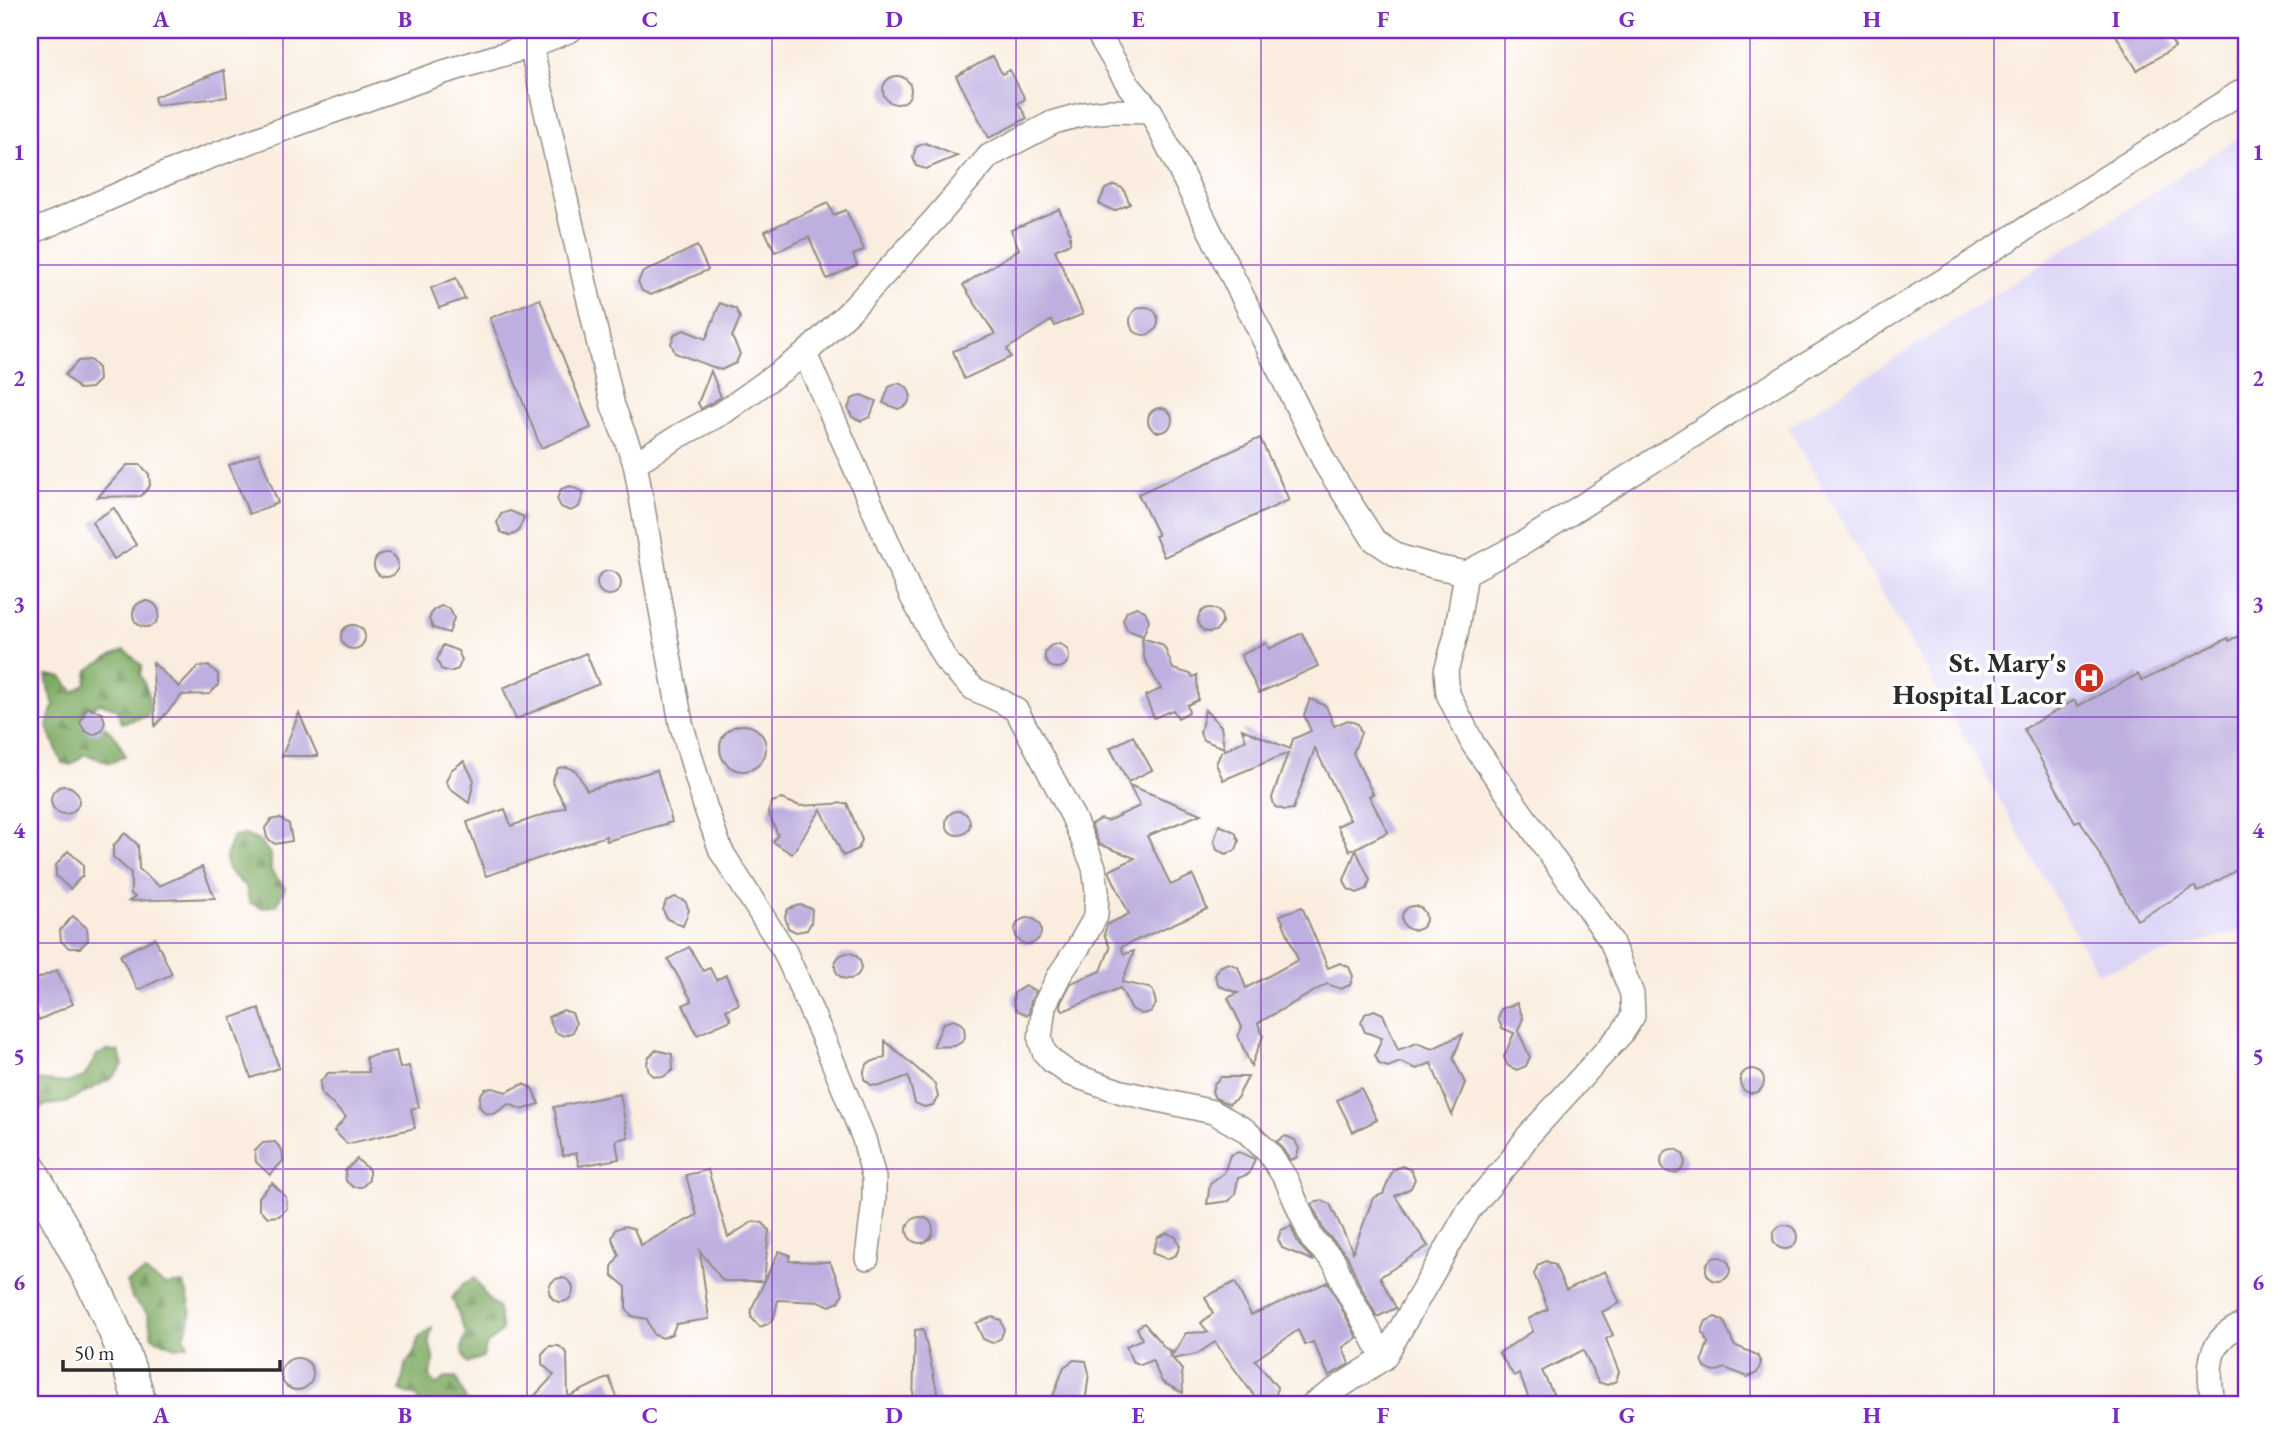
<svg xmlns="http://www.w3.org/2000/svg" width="2277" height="1434" viewBox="0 0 2277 1434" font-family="'EB Garamond',serif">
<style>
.built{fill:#dcd5f6}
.forest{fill:url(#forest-firs);stroke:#546a46;stroke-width:2}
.building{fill:#bdafdf}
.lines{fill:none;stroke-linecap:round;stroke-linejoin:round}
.street-casing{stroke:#928c85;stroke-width:26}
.secondary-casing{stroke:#928c85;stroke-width:35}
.street{stroke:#fff;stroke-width:23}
.secondary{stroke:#fff;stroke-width:32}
.grid{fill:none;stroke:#7b2cbf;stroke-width:2;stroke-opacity:0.55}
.labels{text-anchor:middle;stroke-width:7;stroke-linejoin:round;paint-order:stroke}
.poi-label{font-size:28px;font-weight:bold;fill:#2b2b2b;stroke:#fff;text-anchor:end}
.neatline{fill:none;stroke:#7b2cbf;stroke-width:2.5}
.grid-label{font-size:23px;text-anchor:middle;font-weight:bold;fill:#7b2cbf}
</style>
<defs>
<pattern id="forest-firs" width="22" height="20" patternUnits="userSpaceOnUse" patternTransform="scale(1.75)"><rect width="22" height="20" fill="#7eaa62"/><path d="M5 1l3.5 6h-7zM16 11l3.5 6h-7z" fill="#678b51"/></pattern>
</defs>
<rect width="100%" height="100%" fill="#fff"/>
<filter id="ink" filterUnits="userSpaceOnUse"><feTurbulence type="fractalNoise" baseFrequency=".0143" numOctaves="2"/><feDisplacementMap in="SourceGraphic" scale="14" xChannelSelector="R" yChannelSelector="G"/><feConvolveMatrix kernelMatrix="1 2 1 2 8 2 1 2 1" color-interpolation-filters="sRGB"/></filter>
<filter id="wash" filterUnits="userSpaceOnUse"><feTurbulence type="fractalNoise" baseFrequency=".00686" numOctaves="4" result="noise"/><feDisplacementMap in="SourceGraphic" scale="28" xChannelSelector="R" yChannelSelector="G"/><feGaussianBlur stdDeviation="1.57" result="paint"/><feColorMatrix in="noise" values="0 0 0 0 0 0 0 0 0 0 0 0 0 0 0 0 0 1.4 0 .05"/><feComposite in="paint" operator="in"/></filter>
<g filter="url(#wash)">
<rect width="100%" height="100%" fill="#faeddf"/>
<!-- built -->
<path class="built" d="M 2247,132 L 2247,929 L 2098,973 L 1788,427 Z"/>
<!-- forest -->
<g class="forest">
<path d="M 125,650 L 142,666 L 140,674 L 149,695 L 148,716 L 122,723 L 117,709 L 101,703 L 84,712 C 105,729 115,729 125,756 L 110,763 L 85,754 L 71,765 L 62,763 L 47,726 L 54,704 L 49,692 L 46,675 L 62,677 L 74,692 L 86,683 L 88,670 L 111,656 Z"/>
<path d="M 245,835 L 259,841 L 271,855 L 271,871 L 285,888 L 277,905 L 261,908 L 249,902 L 246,886 C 223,870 221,862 233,837 Z"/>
<path d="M 108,1050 L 119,1052 L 123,1065 L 112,1078 L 65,1103 L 45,1105 L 34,1113 L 37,1080 L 67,1083 L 84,1077 L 97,1055 Z"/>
<path d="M 145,1272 L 165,1285 L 183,1283 C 191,1302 194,1316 184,1335 L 188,1345 L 176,1347 L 152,1337 L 148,1314 L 132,1298 L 127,1282 Z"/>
<path d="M 475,1278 L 487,1298 L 498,1308 L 502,1331 L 487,1344 L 483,1357 L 468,1363 C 460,1352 461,1346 466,1333 L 452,1298 L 463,1284 Z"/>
<path d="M 432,1328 L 429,1341 L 434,1361 L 430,1373 L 431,1379 L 437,1385 L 446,1377 L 456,1377 L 468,1404 L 421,1404 L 416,1396 L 400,1391 L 405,1366 L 414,1353 L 419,1337 Z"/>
</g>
<g id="blocks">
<!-- building -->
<g class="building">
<path d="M 2113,30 L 2165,30 L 2175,47 L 2137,70 Z"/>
<path d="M 993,56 L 1002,74 L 1010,70 L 1025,99 L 1018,103 L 1027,118 L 989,138 L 956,76 Z"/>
<path d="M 224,70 L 227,97 L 156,105 L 154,97 Z"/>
<circle cx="897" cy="90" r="14"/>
<path d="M 925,143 L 957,156 L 926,169 L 916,166 L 913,157 L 916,147 Z"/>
<path d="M 1114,185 L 1123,188 L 1130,204 L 1114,211 L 1099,204 L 1105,189 Z"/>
<path d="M 828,203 L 833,215 L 846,210 L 864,250 L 853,255 L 857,265 L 827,279 L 809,237 L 775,252 L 765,231 Z"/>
<path d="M 1059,209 L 1070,233 L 1070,243 L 1055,250 L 1083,314 L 1055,326 L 1052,320 L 1007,349 L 1011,357 L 964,379 L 953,351 L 995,334 L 963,285 L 1019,249 L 1011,230 Z"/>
<path d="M 697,246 L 708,270 L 651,295 L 642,291 L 638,282 L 642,273 Z"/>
<path d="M 456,278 L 465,299 L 439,308 L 431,288 Z"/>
<path d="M 540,299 L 591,428 L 541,448 L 490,318 Z"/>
<path d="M 720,303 L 736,309 L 740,318 L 732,337 L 740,354 L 736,363 L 721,370 L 675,353 L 671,343 L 675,334 L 684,330 L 706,339 Z"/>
<circle cx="1144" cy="321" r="14"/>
<path d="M 90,360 L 98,368 L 99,380 L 91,388 L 79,389 L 65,375 L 78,361 Z"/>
<path d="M 711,371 L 721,397 L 701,409 L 698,403 Z"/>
<path d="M 898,383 L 907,387 L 911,396 L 907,405 L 898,409 L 883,403 L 889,387 Z"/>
<path d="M 861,395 L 876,401 L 870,417 L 861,421 L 852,417 L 848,408 L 852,399 Z"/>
<circle cx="1160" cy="420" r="12"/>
<path d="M 1260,438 L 1289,500 L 1164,557 L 1155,536 L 1158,535 L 1138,494 Z"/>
<path d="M 259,453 L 278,503 L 249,514 L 229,465 Z"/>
<path d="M 127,465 L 140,465 L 149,474 L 150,486 L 141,496 L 98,497 Z"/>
<path d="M 570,486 L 584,492 L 579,507 L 570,511 L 561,507 L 557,499 L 561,489 Z"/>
<path d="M 114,508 L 136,545 L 114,559 L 92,522 Z"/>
<path d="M 510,511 L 524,517 L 518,532 L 510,536 L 501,532 L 497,523 L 501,514 Z"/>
<circle cx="386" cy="565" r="12"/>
<circle cx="609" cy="583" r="12"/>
<circle cx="146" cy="614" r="13"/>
<path d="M 441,606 L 450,609 L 454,618 L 449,633 L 433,628 L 429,619 L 433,610 Z"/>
<path d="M 1136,607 L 1145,611 L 1149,620 L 1143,636 L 1127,630 L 1123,620 L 1127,611 Z"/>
<circle cx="1210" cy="620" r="12"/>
<circle cx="353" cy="637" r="12"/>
<path d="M 2247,632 L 2247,864 L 2198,892 L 2195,887 L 2137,920 L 2080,820 L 2075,822 L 2024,729 L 2075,700 L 2078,706 L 2138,674 L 2142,681 L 2228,638 L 2229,641 Z"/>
<path d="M 1302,633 L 1318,666 L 1259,693 L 1241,655 L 1266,643 L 1269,649 Z"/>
<path d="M 1142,638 L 1161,644 L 1165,648 L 1173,669 L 1191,674 L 1193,677 L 1197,675 L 1198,700 L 1187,705 L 1189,712 L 1178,718 L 1173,710 L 1154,718 L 1145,696 L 1161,689 L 1144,658 Z"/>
<circle cx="1057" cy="656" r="12"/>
<path d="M 443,645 L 458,651 L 462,660 L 458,669 L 450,672 L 441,669 L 437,660 Z"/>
<path d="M 586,653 L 599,684 L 516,719 L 503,688 Z"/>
<path d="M 153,663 L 179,687 L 198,667 L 209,666 L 218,674 L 218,685 L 210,694 L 182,695 L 155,726 Z"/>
<path d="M 1310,699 L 1326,706 L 1334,726 L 1348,720 L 1358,724 L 1361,733 L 1353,753 L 1373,794 L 1369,796 L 1388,832 L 1350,851 L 1337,826 L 1350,820 L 1315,748 L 1293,809 L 1285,810 L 1275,807 L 1272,798 L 1288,753 L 1223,780 L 1216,764 L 1221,752 L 1246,740 L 1242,729 L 1290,749 L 1293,739 L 1311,731 L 1304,715 Z"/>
<path d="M 87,707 L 102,713 L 105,722 L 102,731 L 93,735 L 85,731 L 80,723 Z"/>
<path d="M 1205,710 L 1221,726 L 1224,748 L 1203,740 L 1200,733 Z"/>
<path d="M 299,713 L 318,756 L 282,756 Z"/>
<circle cx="743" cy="748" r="23"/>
<path d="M 1133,736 L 1152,770 L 1128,782 L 1110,748 Z"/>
<path d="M 464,761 L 474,780 L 469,803 L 450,789 L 446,781 L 451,770 Z"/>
<path d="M 567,767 L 576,771 L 587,790 L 657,770 L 672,822 L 607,841 L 606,836 L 486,876 L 467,822 L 505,809 L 511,826 L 566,807 L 552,781 L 558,768 Z"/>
<path d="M 1129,785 L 1201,814 L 1147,836 L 1171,885 L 1193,875 L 1207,909 L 1121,947 L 1124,954 L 1134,951 L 1122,982 L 1149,988 L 1153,991 L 1156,1004 L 1150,1012 L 1141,1014 L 1132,1009 L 1120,988 L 1063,1011 L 1060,1004 L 1071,983 L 1101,971 L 1110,948 L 1104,934 L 1108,924 L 1129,914 L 1109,871 L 1135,858 L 1099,844 L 1091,824 L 1101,819 L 1107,821 L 1140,806 Z"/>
<circle cx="65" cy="800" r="14"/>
<path d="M 781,799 L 800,806 L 847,803 L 862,840 L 858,849 L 843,856 L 821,809 L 792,854 L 773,842 L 778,835 L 768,812 L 772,802 Z"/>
<circle cx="958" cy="823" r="12"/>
<path d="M 280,818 L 289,824 L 292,841 L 275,844 L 267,838 L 265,828 L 271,820 Z"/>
<path d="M 1219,825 L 1235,832 L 1239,841 L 1236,850 L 1226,854 L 1217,850 L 1214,841 Z"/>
<path d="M 125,833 L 138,845 L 139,869 L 159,886 L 202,867 L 215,898 L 129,901 L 135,897 L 131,894 L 131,873 L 113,857 L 113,846 Z"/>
<path d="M 1356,850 L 1370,880 L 1367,889 L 1357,893 L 1348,889 L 1344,880 Z"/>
<path d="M 68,851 L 83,864 L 83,875 L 70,889 L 56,876 L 56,865 Z"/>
<path d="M 675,897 L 685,901 L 689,910 L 683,926 L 667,919 L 663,910 L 666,901 Z"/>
<path d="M 800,905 L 812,909 L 811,923 L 807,930 L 796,932 L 788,928 L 785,916 L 788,909 Z"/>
<circle cx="1414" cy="918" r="12"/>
<path d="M 1302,907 L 1328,968 L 1340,963 L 1349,967 L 1353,976 L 1350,985 L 1341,989 L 1327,984 L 1258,1023 L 1263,1036 L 1251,1066 L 1238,1036 L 1242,1027 L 1228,998 L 1238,993 L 1219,986 L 1215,976 L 1219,967 L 1228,963 L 1238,967 L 1246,988 L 1298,960 L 1280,915 Z"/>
<path d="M 73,916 L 87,928 L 88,940 L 80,948 L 69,948 L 61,941 L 60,930 Z"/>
<circle cx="1028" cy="931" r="13"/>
<path d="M 155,938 L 172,974 L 138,990 L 120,955 Z"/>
<path d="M 689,947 L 703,971 L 710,968 L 716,980 L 726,975 L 739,1004 L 726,1010 L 731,1020 L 697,1035 L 683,1005 L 692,1001 L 668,959 Z"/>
<circle cx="848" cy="966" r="13"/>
<path d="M 57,970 L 73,1004 L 39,1020 L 30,1000 L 30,982 Z"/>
<path d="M 1025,986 L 1036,991 L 1031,1000 L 1029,1014 L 1027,1015 L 1016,1010 L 1013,1001 L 1014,993 Z"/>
<path d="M 1517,1003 L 1523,1018 L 1518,1031 L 1530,1057 L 1526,1066 L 1517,1070 L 1508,1066 L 1504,1057 L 1514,1033 L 1502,1028 L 1498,1019 L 1501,1009 Z"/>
<path d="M 259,1008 L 279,1068 L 251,1078 L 231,1018 Z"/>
<path d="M 563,1010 L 572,1013 L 576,1023 L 573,1032 L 564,1036 L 555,1032 L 548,1017 Z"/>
<path d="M 1374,1010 L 1383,1014 L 1398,1050 L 1417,1043 L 1432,1049 L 1463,1034 L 1453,1058 L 1465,1083 L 1452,1115 L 1431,1063 L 1417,1069 L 1400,1062 L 1388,1067 L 1379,1064 L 1375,1055 L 1382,1038 L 1365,1032 L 1361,1023 L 1365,1014 Z"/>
<path d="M 954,1020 L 962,1024 L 964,1028 L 965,1037 L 963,1041 L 955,1046 L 933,1047 L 943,1023 Z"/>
<path d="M 885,1041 L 935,1084 L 938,1097 L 933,1105 L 924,1107 L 915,1103 L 908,1076 L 880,1086 L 871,1085 L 864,1079 L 864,1070 L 868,1063 L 885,1057 Z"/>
<path d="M 656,1050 L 672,1054 L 673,1070 L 663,1077 L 654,1076 L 649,1072 L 647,1065 L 648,1058 Z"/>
<path d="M 396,1051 L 400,1068 L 409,1066 L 419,1107 L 411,1109 L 415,1128 L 347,1144 L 334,1131 L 346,1117 L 321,1093 L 320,1082 L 328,1073 L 369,1072 L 366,1057 Z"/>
<circle cx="1752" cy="1081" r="12"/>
<path d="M 1221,1077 L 1248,1077 L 1237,1098 L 1229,1104 L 1215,1098 L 1212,1092 L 1214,1084 Z"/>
<path d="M 523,1084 L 532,1088 L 539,1104 L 523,1110 L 509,1104 L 494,1114 L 485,1113 L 479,1106 L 480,1095 L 485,1089 L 493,1088 L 506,1092 Z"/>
<path d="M 1361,1088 L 1377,1120 L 1353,1132 L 1337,1100 Z"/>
<path d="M 620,1094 L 628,1137 L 616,1140 L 619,1159 L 579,1166 L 576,1153 L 563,1156 L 554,1107 Z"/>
<path d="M 1286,1136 L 1295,1140 L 1299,1149 L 1296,1158 L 1290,1160 L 1277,1141 Z"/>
<path d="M 275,1142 L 282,1150 L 283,1161 L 270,1175 L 256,1162 L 255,1151 L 263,1143 Z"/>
<circle cx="1673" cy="1161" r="12"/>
<path d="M 1239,1152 L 1255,1159 L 1249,1174 L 1238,1178 L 1235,1194 L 1229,1201 L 1207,1204 L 1210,1183 L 1224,1173 L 1230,1155 Z"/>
<path d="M 357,1159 L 369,1170 L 369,1180 L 362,1187 L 353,1187 L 346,1181 L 345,1171 Z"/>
<path d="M 1402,1166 L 1411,1170 L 1415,1179 L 1411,1188 L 1395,1196 L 1428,1246 L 1380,1277 L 1396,1308 L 1377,1317 L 1358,1281 L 1347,1255 L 1324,1231 L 1312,1204 L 1321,1200 L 1330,1204 L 1353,1252 L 1373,1198 L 1383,1194 L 1393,1170 Z"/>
<path d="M 708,1170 L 728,1237 L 754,1221 L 763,1223 L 769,1230 L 764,1281 L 723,1281 L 700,1251 L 709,1319 L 676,1324 L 672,1334 L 663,1338 L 654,1335 L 647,1319 L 632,1316 L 626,1309 L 626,1287 L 612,1275 L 612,1267 L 619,1255 L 612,1238 L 616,1229 L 625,1226 L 634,1229 L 641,1245 L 697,1215 L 686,1175 Z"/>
<path d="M 272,1183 L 286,1197 L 287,1208 L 279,1216 L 268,1217 L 259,1209 L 259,1197 Z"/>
<circle cx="920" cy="1230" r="13"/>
<circle cx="1785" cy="1237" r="12"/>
<path d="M 1291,1226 L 1299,1245 L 1314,1261 L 1282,1248 L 1278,1239 L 1281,1230 Z"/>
<path d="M 1167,1233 L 1176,1237 L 1180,1246 L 1176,1255 L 1167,1259 L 1152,1253 L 1158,1237 Z"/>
<path d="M 779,1251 L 790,1255 L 789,1261 L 830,1262 L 843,1293 L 839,1302 L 830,1306 L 821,1302 L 778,1300 L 774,1318 L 768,1324 L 760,1327 L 751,1317 L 751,1310 Z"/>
<circle cx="1718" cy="1269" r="12"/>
<path d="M 1546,1261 L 1555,1265 L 1566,1290 L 1605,1271 L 1620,1303 L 1602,1312 L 1613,1335 L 1606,1339 L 1619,1372 L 1616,1381 L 1607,1385 L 1598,1382 L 1583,1350 L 1542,1371 L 1558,1404 L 1531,1404 L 1519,1373 L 1514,1376 L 1499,1353 L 1533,1331 L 1528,1319 L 1548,1309 L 1534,1274 L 1538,1265 Z"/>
<circle cx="561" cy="1290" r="12"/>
<path d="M 1235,1282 L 1251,1315 L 1328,1282 L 1357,1338 L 1343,1347 L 1349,1364 L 1329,1376 L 1313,1342 L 1305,1345 L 1298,1330 L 1255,1360 L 1277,1387 L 1276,1397 L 1266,1402 L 1255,1397 L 1215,1342 L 1197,1354 L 1173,1359 L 1182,1370 L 1183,1393 L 1162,1382 L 1152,1360 L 1141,1365 L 1132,1361 L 1126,1346 L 1142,1339 L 1137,1328 L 1144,1323 L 1165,1348 L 1173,1352 L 1169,1353 L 1171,1357 L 1186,1333 L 1208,1332 L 1201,1323 L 1213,1313 L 1205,1297 Z"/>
<path d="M 992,1317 L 1001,1320 L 1004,1329 L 1001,1338 L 992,1343 L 983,1339 L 976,1323 Z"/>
<path d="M 1715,1317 L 1724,1321 L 1734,1345 L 1757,1355 L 1761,1363 L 1757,1373 L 1748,1377 L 1725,1368 L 1714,1372 L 1705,1368 L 1702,1360 L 1708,1343 L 1702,1331 L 1706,1321 Z"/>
<path d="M 923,1329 L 940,1404 L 913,1404 L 915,1330 Z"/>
<path d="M 549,1346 L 559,1346 L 567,1353 L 568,1397 L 609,1377 L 620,1404 L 527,1404 L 554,1375 L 542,1364 L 542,1354 Z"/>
<circle cx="297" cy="1374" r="16"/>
<path d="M 1074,1360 L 1086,1361 L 1089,1373 L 1085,1404 L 1050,1404 L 1064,1367 Z"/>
</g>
</g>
</g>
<g filter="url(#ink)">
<use href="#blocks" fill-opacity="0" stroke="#928c85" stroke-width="2"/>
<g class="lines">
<!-- street casing -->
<g class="street-casing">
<g id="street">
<path d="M 1096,30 L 1129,86 L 1151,112 L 1327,467 L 1374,540 L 1398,556 L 1436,567 L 1466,573 L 1525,542 L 1752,398 L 1959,271 L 2247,88"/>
<path d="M 531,46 L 613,406 L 635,463"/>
<path d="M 30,233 L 167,173 L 297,124 L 444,72 L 531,46 L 571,30"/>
<path d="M 805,354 L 912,597 L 946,661 L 974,689 L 1003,702 L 1017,711 L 1073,817 L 1094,867 L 1097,891 L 1096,916 L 1079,946 L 1060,974 L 1044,1006 L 1040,1039 L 1044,1052 L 1052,1061 L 1070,1074 L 1122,1092 L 1213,1112 L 1245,1130 L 1268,1152 L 1286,1179 L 1312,1239 L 1334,1261 L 1345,1287 L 1384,1358"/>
<path d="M 867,1258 L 874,1200 L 874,1178 L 864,1139 L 824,1040 L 785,952 L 721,851 L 705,806 L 681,723 L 635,463 L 679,436 L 724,412 L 805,354 L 852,309 L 936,218 L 989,156 L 1054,122 L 1084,114 L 1109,111 L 1151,112"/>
<path d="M 1313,1404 L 1384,1358 L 1469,1210 L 1512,1159 L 1528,1136 L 1622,1033 L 1633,1016 L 1632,994 L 1611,941 L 1473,744 L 1448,694 L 1446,671 L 1456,635 L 1466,573"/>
<path d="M 2213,1404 C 2208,1367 2205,1338 2247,1323"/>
</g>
</g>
<!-- secondary casing -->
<g class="secondary-casing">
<path id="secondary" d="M 30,1169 C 72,1245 118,1320 140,1404"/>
</g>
<!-- street -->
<use href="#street" class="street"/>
<!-- secondary -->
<use href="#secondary" class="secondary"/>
</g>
</g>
<!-- grid -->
<path class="grid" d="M 283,30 L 283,1404M 527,30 L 527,1404M 772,30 L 772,1404M 1016,30 L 1016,1404M 1261,30 L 1261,1404M 1505,30 L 1505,1404M 1750,30 L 1750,1404M 1994,30 L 1994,1404M 30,265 L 2247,265M 30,491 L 2247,491M 30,717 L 2247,717M 30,943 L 2247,943M 30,1169 L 2247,1169"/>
<!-- icons -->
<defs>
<g id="hospital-disc" transform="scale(1.575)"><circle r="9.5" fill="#c8321e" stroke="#fff"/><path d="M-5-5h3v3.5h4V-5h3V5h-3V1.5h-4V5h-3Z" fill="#fff"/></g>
</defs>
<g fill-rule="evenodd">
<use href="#hospital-disc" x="2089" y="678"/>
</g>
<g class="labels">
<!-- poi labels -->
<g class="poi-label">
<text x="2066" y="672">St. Mary's<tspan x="2066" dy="32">Hospital Lacor</tspan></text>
</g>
</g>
<!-- margin -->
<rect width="2277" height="1434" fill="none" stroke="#fff" stroke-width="77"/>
<!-- scale -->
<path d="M63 1360v10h217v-10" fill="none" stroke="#2b2b2b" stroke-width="3.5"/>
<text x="74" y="1360" font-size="21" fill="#2b2b2b" stroke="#ffffff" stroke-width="5" paint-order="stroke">50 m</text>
<rect x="38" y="38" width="2200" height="1358" class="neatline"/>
<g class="grid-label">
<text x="161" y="27">A</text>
<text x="405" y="27">B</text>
<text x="650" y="27">C</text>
<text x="894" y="27">D</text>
<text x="1138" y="27">E</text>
<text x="1383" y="27">F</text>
<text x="1627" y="27">G</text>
<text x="1872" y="27">H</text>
<text x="2116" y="27">I</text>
<text x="19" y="160">1</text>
<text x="2258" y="160">1</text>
<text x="19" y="386">2</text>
<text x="2258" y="386">2</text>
<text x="19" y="612">3</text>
<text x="2258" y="612">3</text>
<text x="19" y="838">4</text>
<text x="2258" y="838">4</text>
<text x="19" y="1064">5</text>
<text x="2258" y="1064">5</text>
<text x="19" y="1290">6</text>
<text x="2258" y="1290">6</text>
<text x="161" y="1423">A</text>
<text x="405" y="1423">B</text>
<text x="650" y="1423">C</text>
<text x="894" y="1423">D</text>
<text x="1138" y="1423">E</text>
<text x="1383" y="1423">F</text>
<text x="1627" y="1423">G</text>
<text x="1872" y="1423">H</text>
<text x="2116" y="1423">I</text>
</g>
</svg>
